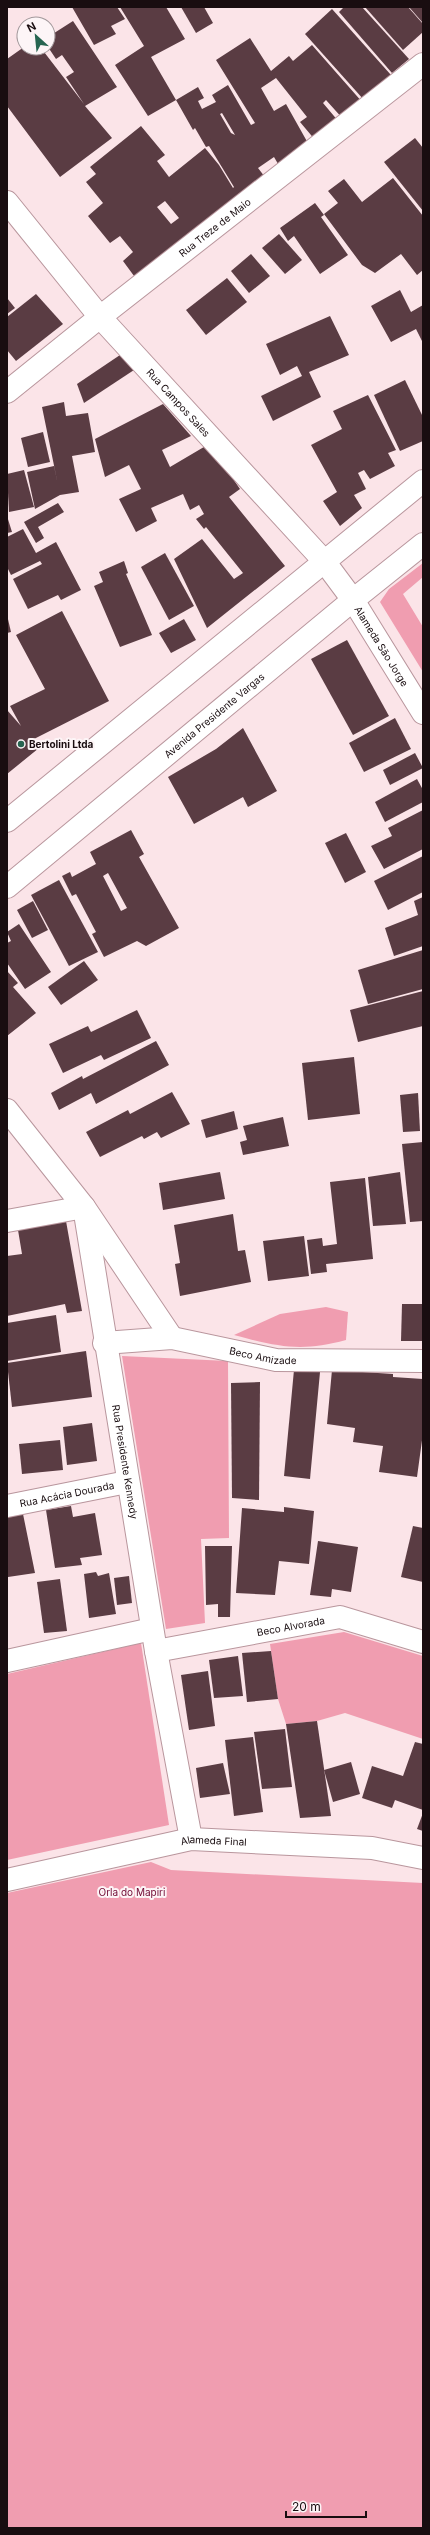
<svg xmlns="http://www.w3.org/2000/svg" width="430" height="2535" viewBox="0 0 430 2535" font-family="Inter,sans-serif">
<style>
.green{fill:#f09db0}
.building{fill:#5a3c43;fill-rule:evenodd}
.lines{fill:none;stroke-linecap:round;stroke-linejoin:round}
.street-casing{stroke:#b9969d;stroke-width:24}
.secondary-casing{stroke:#b9969d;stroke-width:24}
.street{stroke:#fff;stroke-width:22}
.secondary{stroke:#fff;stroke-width:22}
.poi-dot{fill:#276551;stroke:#fdf5f7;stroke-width:1.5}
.labels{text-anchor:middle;stroke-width:4;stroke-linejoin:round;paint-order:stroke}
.street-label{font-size:10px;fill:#190d10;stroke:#fdf5f7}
.poi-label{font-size:10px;font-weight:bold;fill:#190d10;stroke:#fdf5f7;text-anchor:start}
.park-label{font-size:10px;fill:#700832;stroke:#fdf5f7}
</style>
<rect width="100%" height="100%" fill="#fbe4e8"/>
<!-- green -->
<g class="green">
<path d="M 423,563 L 423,577 L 403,594 L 423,627 L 423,672 L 380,602 L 389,589 Z"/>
<path d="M 326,1307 L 348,1312 L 346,1340 C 302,1352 278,1347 234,1335 L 280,1314 Z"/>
<path d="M 122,1356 L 228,1361 L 229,1538 L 201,1539 L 205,1623 L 166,1629 Z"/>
<path d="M 344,1632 L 423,1656 L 423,1739 L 345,1713 L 317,1721 L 286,1724 L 278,1699 L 270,1644 Z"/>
<path d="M 141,1643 L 169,1825 L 7,1860 L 7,1674 Z"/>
<path d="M 151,1862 L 171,1870 L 423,1883 L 423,2528 L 7,2528 L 7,1893 Z"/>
</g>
<!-- building -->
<g class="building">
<path d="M 72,7 L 117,7 L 125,19 L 111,26 L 116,34 L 94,45 Z"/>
<path d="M 120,7 L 166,7 L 185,39 L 151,57 L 176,100 L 198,87 L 204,98 L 198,101 L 202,109 L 216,102 L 212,95 L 228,85 L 251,125 L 255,123 L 216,60 L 250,38 L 271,71 L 289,56 L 293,61 L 312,45 L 363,103 L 344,120 L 326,100 L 323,103 L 339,122 L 316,141 L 300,122 L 307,117 L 276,78 L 261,88 L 274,111 L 286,104 L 309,145 L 281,169 L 274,157 L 258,168 L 268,181 L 137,280 L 123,261 L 133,252 L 120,236 L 110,243 L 88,216 L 103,203 L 86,182 L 96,174 L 90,167 L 141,126 L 165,155 L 157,161 L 169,177 L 205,148 L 219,165 L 233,188 L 234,187 L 209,146 L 206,147 L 195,128 L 193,130 L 176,100 L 148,116 L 115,65 L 144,46 ZM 222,113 L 235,135 L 231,133 L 220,114 ZM 165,201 L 179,218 L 171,224 L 157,207 Z"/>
<path d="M 181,7 L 204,7 L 213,23 L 196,33 Z"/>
<path d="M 344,7 L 362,7 L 409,59 L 392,73 L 339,12 Z"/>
<path d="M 365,7 L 408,7 L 423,24 L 423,32 L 403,50 Z"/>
<path d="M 409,7 L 423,7 L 423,23 Z"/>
<path d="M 332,9 L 391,75 L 364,100 L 305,34 Z"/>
<path d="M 73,21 L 117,87 L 85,106 L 112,138 L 60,177 L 7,106 L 7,59 L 24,47 L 41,48 L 84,104 L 66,77 L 74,72 L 62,55 L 56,59 L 48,47 L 48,37 Z"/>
<path d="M 415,138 L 423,148 L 423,211 L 384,162 Z"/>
<path d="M 393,178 L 423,216 L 423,270 L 417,275 L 401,254 L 375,273 L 362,265 L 324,214 L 338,203 L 328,191 L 344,179 L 362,202 Z"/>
<path d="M 315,203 L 324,215 L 321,217 L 348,255 L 320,274 L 294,236 L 288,241 L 280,228 Z"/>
<path d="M 279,234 L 302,260 L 285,274 L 262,248 Z"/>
<path d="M 251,254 L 270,276 L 249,293 L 231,271 Z"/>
<path d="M 227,278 L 247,302 L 206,335 L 186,310 Z"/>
<path d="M 400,290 L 411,312 L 423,305 L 423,343 L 416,329 L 391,342 L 371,306 Z"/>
<path d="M 36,294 L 63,324 L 16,361 L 7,350 L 7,317 Z"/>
<path d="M 7,298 L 15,308 L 7,314 Z"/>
<path d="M 330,316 L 349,355 L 309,372 L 321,397 L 273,421 L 261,396 L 302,376 L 297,366 L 280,375 L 266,344 Z"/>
<path d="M 120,355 L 134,370 L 84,403 L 77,384 Z"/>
<path d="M 405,380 L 423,417 L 423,441 L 400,451 L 374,395 Z"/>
<path d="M 368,395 L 396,450 L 388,453 L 395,466 L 370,479 L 364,470 L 358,473 L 366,489 L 354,495 L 362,508 L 340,526 L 323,501 L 337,492 L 311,445 L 342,429 L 333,411 Z"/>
<path d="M 64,402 L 66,416 L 88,413 L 95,452 L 72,456 L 79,492 L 60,495 L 35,509 L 27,472 L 54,466 L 58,485 L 42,407 Z"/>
<path d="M 163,404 L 191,436 L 162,450 L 170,467 L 209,444 L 240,489 L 229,497 L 285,566 L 207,628 L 174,559 L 202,539 L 234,579 L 243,573 L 206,527 L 204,529 L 196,519 L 204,514 L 199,505 L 190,510 L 183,494 L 151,508 L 157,521 L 136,532 L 119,499 L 141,489 L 129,465 L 105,477 L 95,439 Z"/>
<path d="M 43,432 L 50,462 L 28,467 L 21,438 Z"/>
<path d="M 24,470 L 34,507 L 9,512 L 7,474 Z"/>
<path d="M 58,503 L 64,512 L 38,527 L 44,538 L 36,543 L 24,522 Z"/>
<path d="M 7,516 L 12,532 L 7,533 Z"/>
<path d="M 23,529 L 36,553 L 56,542 L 81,590 L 61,600 L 58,595 L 28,609 L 13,579 L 42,564 L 40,561 L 11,575 L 7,567 L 7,537 Z"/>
<path d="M 165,553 L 194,606 L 169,620 L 141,567 Z"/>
<path d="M 124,561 L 128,573 L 126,574 L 152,635 L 120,647 L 94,586 L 103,582 L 99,572 Z"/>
<path d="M 62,611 L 109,701 L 32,740 L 39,748 L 7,774 L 7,710 L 21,726 L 10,706 L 45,689 L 16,635 Z"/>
<path d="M 7,615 L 11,632 L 7,633 Z"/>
<path d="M 184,619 L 196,640 L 171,653 L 159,633 Z"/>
<path d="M 347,640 L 389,716 L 353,735 L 311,659 Z"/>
<path d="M 395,718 L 411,749 L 364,772 L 349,743 Z"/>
<path d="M 243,728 L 277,791 L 248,807 L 243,797 L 194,824 L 168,777 L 216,749 Z"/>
<path d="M 415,753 L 423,768 L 390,785 L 383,770 Z"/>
<path d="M 417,779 L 423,790 L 423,802 L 385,822 L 375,802 Z"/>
<path d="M 423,810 L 423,849 L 384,869 L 371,846 L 392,836 L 388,828 Z"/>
<path d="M 131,830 L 144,854 L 139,857 L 179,928 L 146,946 L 137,941 L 104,957 L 92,934 L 96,932 L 76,894 L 72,896 L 62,876 L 70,872 L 72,877 L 96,864 L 90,852 ZM 108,873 L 127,908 L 121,911 L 103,876 Z"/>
<path d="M 346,833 L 366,872 L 345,883 L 325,843 Z"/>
<path d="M 423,856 L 423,892 L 388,910 L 374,881 Z"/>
<path d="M 59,880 L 98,952 L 69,966 L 31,895 Z"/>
<path d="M 423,897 L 423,946 L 394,956 L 385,928 L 418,915 L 414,901 Z"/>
<path d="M 33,901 L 48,930 L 32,938 L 17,910 Z"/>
<path d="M 19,924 L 51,972 L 25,989 L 7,963 L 7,943 L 11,941 L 7,932 Z"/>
<path d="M 423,950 L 423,989 L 368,1004 L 358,970 Z"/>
<path d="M 84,961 L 98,980 L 61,1005 L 48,987 Z"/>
<path d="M 7,971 L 18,983 L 13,987 L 36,1013 L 7,1036 Z"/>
<path d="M 423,991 L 423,1026 L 358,1042 L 350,1010 Z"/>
<path d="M 137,1010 L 151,1038 L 104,1060 L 101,1055 L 63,1073 L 49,1044 L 88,1026 L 91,1032 Z"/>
<path d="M 156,1041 L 169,1065 L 96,1104 L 91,1093 L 59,1110 L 51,1093 L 82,1076 L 83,1079 Z"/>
<path d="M 354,1057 L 360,1114 L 308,1120 L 302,1063 Z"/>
<path d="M 172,1092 L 190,1124 L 161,1138 L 157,1132 L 144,1139 L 142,1136 L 100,1157 L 86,1132 L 128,1110 L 130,1114 Z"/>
<path d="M 418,1093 L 420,1131 L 403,1132 L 400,1095 Z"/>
<path d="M 234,1111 L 238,1129 L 206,1138 L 201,1120 Z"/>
<path d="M 283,1117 L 289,1146 L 243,1155 L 240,1142 L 247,1140 L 243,1126 Z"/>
<path d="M 423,1142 L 423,1221 L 410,1222 L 402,1144 Z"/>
<path d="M 220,1172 L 225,1199 L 163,1210 L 159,1183 Z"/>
<path d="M 400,1172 L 406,1224 L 373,1226 L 368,1177 Z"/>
<path d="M 365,1178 L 373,1259 L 326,1264 L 327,1272 L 311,1274 L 307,1240 L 322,1238 L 323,1246 L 337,1244 L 330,1182 Z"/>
<path d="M 233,1214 L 238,1251 L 245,1250 L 251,1282 L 180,1296 L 175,1264 L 180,1263 L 174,1225 Z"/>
<path d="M 66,1221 L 82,1311 L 67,1313 L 65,1304 L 7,1316 L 7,1256 L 22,1254 L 18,1230 Z"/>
<path d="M 304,1236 L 309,1276 L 268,1281 L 263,1241 Z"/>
<path d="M 402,1304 L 423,1304 L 423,1341 L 401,1341 Z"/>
<path d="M 56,1315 L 61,1352 L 7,1361 L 7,1323 Z"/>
<path d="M 86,1351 L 92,1397 L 12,1407 L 7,1363 Z"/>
<path d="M 294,1370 L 320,1372 L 310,1479 L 284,1476 Z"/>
<path d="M 332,1370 L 393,1374 L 393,1377 L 423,1379 L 423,1433 L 417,1477 L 379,1472 L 383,1446 L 353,1442 L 355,1428 L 327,1424 Z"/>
<path d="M 260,1382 L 259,1500 L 232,1498 L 231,1383 Z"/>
<path d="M 92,1423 L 97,1461 L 67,1465 L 63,1427 Z"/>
<path d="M 60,1440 L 63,1470 L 22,1474 L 19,1444 Z"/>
<path d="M 71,1506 L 73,1517 L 95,1513 L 102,1555 L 80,1558 L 82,1565 L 55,1568 L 46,1510 Z"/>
<path d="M 284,1507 L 314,1511 L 309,1564 L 279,1561 L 275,1595 L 236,1593 L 242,1508 L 284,1512 Z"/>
<path d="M 23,1514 L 35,1573 L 8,1577 L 7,1581 L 7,1517 Z"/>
<path d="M 413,1526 L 423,1528 L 423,1582 L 401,1577 Z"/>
<path d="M 318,1541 L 358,1547 L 351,1592 L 332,1589 L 331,1597 L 310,1595 Z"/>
<path d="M 205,1546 L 232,1546 L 230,1617 L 218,1617 L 218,1604 L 206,1605 Z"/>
<path d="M 96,1572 L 98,1576 L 109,1573 L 116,1614 L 89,1618 L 84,1574 Z"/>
<path d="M 129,1576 L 132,1603 L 117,1605 L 114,1578 Z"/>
<path d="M 60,1579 L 67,1631 L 44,1633 L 37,1582 Z"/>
<path d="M 271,1651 L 278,1699 L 247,1702 L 242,1653 Z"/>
<path d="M 238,1656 L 243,1696 L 214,1698 L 209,1660 Z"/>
<path d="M 208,1671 L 215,1726 L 189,1730 L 181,1675 Z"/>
<path d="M 317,1721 L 331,1816 L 300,1818 L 286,1724 Z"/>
<path d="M 285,1729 L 292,1787 L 262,1789 L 254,1732 Z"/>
<path d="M 253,1737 L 263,1812 L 234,1816 L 225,1740 Z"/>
<path d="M 415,1742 L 423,1744 L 423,1810 L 395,1800 L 392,1808 L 362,1798 L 372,1766 L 403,1776 Z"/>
<path d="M 351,1762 L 360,1794 L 333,1802 L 324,1770 Z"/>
<path d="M 223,1763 L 230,1794 L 200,1798 L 196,1768 Z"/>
<path d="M 423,1813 L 423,1831 L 417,1829 Z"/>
</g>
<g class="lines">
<!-- street casing -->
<g class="street-casing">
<g id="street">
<path id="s1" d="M 7,202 L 100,317 L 324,561 L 353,600 L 423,713"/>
<path id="s2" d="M 7,392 L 100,317 L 423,64"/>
<path id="s3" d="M 7,1110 L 84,1207 L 156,1651 L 191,1839"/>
<path d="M 7,1221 L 84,1207 L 172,1338"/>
<path id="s4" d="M 104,1343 L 172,1338 L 276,1360 L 423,1361"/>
<path id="s5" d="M 7,1506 L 127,1482"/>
<path id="s6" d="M 156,1651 L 340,1617 L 423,1642"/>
<path d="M 7,1661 L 152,1629"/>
<path id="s7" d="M 7,1880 L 191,1839 L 372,1848 L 423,1858"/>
</g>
</g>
<!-- secondary casing -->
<g class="secondary-casing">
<g id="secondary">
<path d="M 7,821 L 423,481"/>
<path id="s8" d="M 7,887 L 353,600 L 423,544"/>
</g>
</g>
<!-- street -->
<use href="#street" class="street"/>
<!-- secondary -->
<use href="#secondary" class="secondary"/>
</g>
<!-- markers -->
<circle class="poi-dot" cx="21" cy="744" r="4"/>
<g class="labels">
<!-- street labels -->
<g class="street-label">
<text dy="4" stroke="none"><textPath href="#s2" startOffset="265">Rua Treze de Maio</textPath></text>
<text dy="4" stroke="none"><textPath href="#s1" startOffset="264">Rua Campos Sales</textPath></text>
<text dy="4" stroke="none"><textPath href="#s1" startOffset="582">Alameda São Jorge</textPath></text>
<text dy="4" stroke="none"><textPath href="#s8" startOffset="269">Avenida Presidente Vargas</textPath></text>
<text dy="4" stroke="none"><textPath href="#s4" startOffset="161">Beco Amizade</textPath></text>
<text dy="4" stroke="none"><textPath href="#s3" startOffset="382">Rua Presidente Kennedy</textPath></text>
<text dy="4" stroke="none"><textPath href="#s5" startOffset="61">Rua Acácia Dourada</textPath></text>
<text dy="4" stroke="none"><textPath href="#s6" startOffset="137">Beco Alvorada</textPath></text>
<text dy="4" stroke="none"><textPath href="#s7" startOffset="211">Alameda Final</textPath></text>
</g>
<!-- poi labels -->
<g class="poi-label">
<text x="29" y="748">Bertolini Ltda</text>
</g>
<!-- park labels -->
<g class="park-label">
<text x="132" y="1896">Orla do Mapiri</text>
</g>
</g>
<!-- border -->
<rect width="430" height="2535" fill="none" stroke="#190d10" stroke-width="16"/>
<!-- north arrow -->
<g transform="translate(36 36) rotate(333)"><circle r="19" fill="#fdf5f7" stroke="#a2989b"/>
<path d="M0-3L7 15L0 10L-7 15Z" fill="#276551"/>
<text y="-6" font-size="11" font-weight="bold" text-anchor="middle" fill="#190d10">N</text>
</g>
<!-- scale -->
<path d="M286 2511v6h80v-6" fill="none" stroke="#190d10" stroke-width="2"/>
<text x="292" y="2511" font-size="12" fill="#190d10" stroke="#fdf5f7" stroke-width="3" paint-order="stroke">20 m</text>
</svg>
